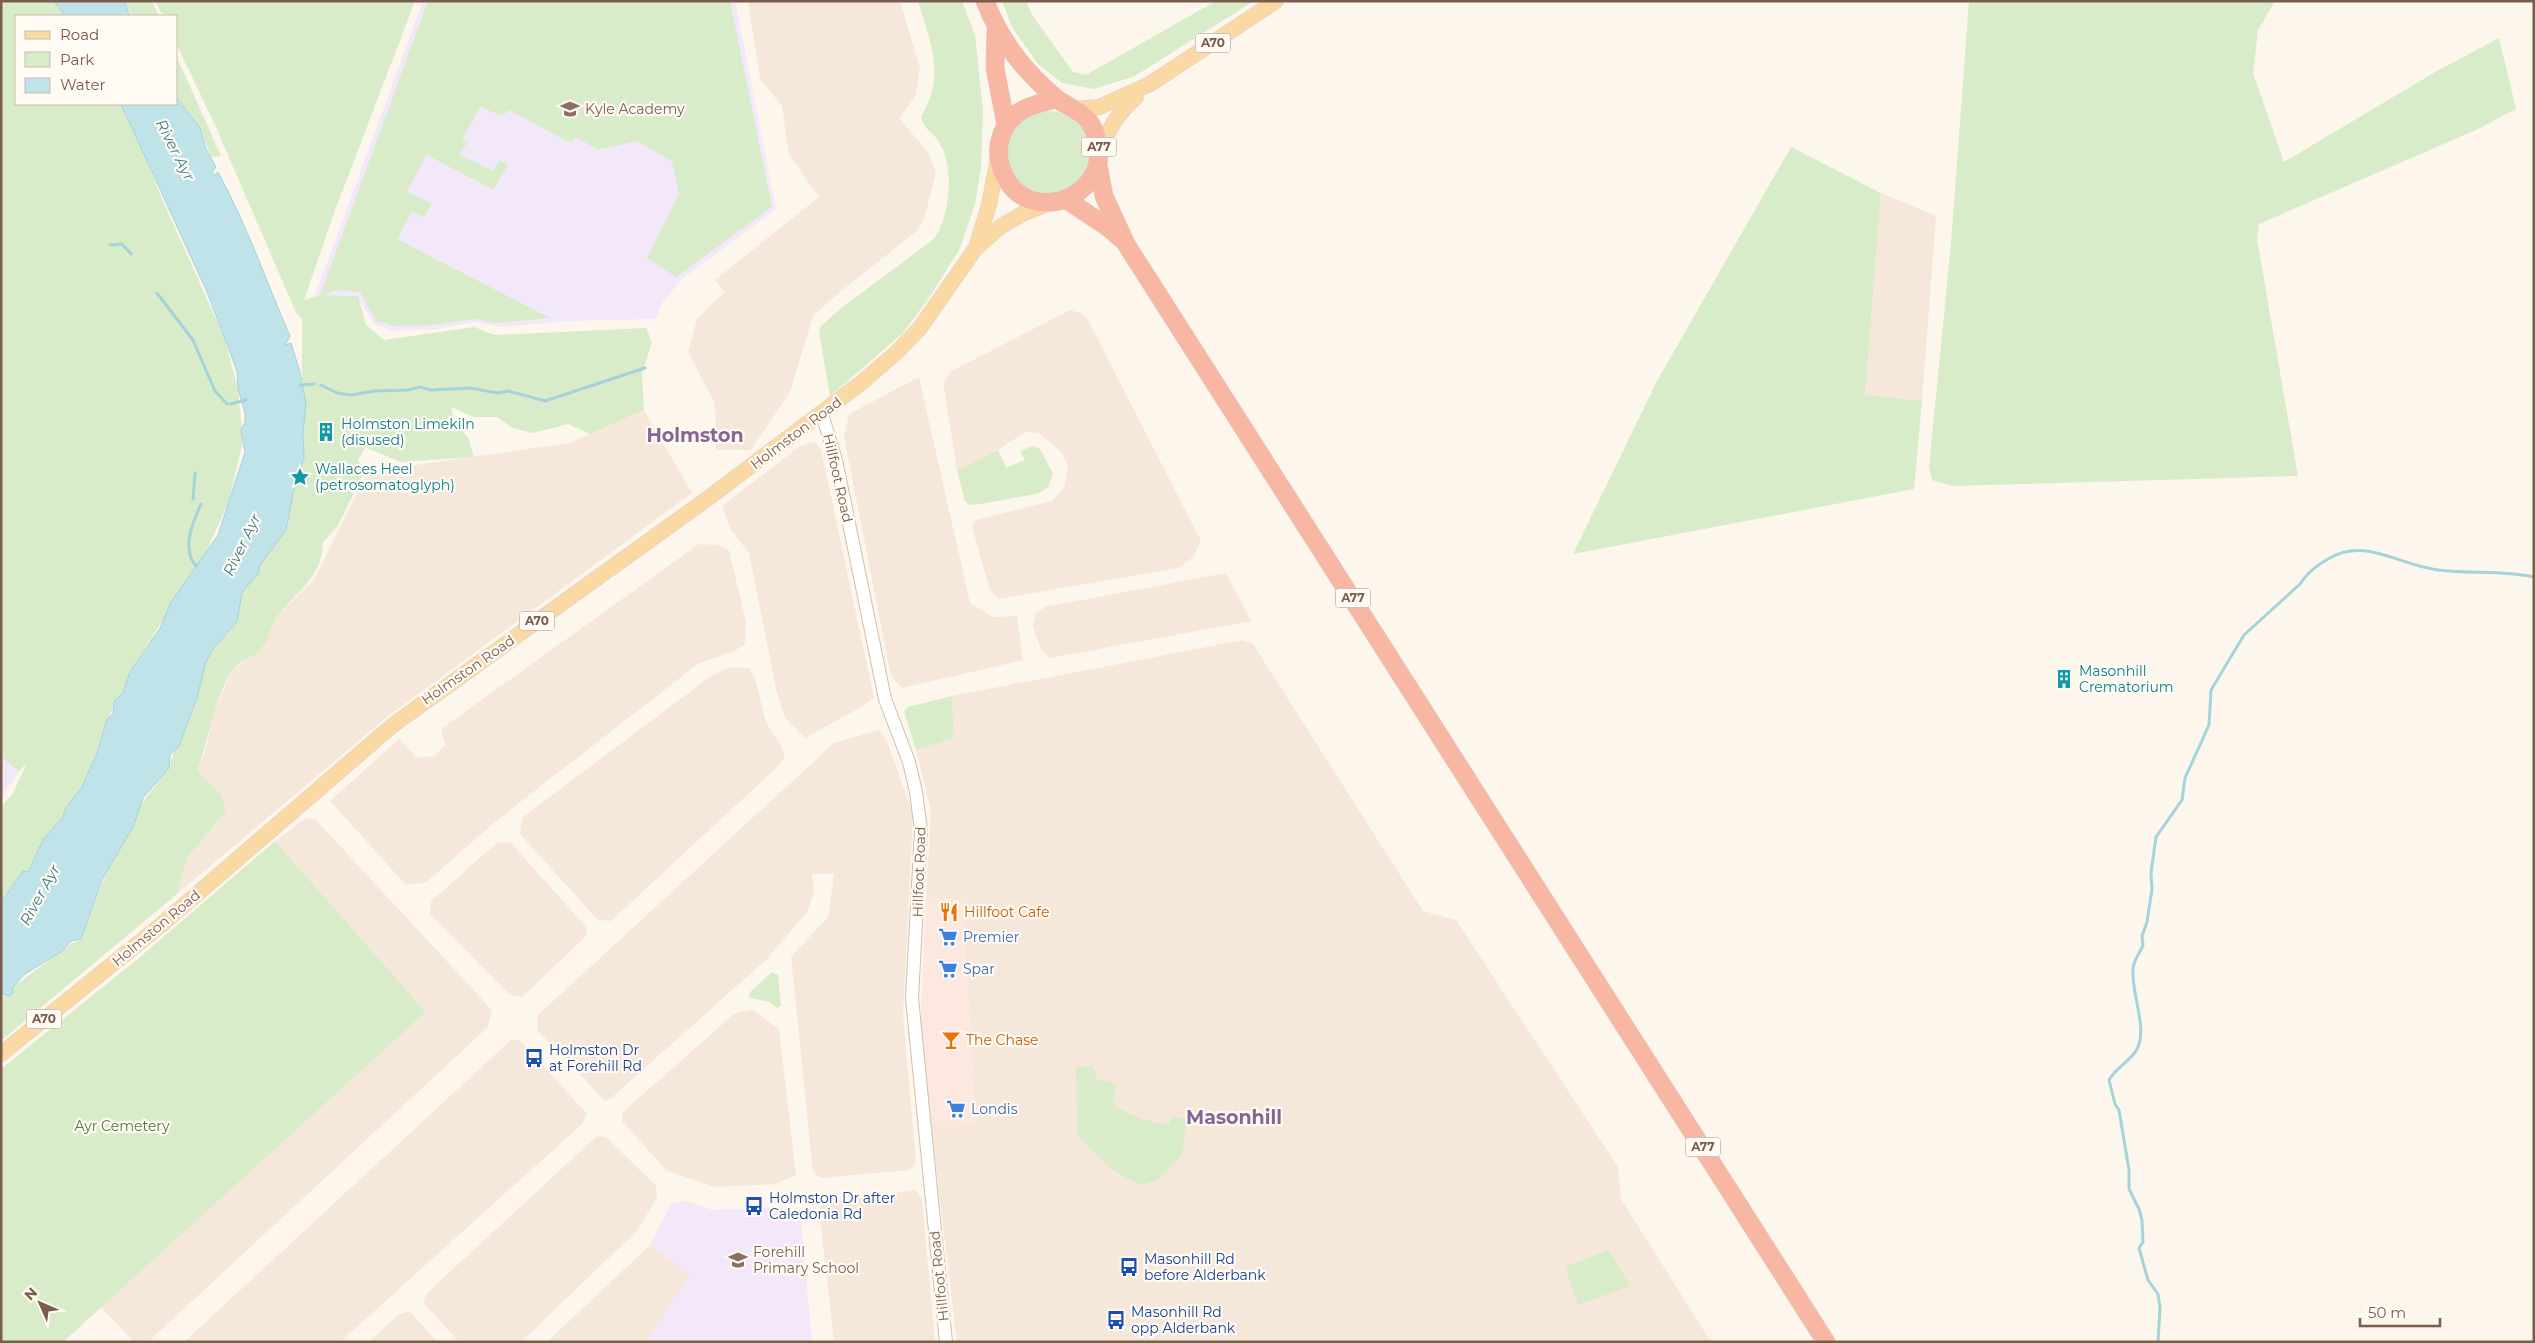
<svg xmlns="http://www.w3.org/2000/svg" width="2535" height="1343" viewBox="0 0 2535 1343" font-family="Montserrat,sans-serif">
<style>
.residential{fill:#f5e8da}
.commercial{fill:#fde8e0}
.education{fill:#f3e8fa}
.green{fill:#d8ecc9}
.water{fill:#bfe3e8;stroke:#a5d3da}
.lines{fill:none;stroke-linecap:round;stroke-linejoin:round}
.stream{stroke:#a5d3da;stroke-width:3}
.minor-casing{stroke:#d1beb0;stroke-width:14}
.major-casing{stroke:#dad1cd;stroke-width:16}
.highway-casing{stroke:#dad1cd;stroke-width:19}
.minor{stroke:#fff;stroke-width:12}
.major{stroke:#fbd9a5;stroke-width:15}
.highway{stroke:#f7b7a3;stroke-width:18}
.labels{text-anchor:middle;stroke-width:4.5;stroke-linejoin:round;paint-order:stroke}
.shield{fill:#fffaf3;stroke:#a28b7f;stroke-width:1}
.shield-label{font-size:12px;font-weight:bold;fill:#7a5c4d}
.education-label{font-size:14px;fill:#785e54;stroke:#fffaf3;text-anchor:start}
.culture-label{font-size:14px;fill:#0d838f;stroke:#fffaf3;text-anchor:start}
.street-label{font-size:14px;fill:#7a5c4d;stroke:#fffaf3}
.food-label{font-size:14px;fill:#c56008;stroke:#fffaf3;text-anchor:start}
.shop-label{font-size:14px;fill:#366cbe;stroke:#fffaf3;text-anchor:start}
.transit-label{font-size:14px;fill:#164399;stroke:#fffaf3;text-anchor:start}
.park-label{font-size:14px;fill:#537a41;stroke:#fffaf3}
.water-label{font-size:15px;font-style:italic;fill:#437c86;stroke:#fffaf3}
.district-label{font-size:19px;font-weight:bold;fill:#846695;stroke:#fffaf3}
</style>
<rect width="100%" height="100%" fill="#fdf6ec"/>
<!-- residential -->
<g class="residential">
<path d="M 748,1 L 900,1 L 920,69 L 915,97 L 899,118 L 928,152 L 936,173 L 924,219 L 917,231 L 840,292 L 813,316 L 790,392 L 751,450 L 716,450 L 715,403 L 688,352 L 697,318 L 725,292 L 715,280 L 819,197 L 789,155 L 782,106 L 760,79 Z"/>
<path d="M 1881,193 L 1936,216 L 1922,401 L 1865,396 Z"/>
<path d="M 1070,310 L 1081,313 L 1088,320 L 1201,541 L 1193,557 L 1179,568 L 999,599 L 990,590 L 972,527 L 976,520 L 1052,501 L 1064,488 L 1068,467 L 1062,453 L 1049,441 L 1038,433 L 1025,432 L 998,450 L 957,470 L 943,383 L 950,372 Z"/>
<path d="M 919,377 L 970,603 L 993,617 L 1017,616 L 1023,660 L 902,688 L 891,676 L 844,437 L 849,414 Z"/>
<path d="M 644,410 L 692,493 L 387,717 L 177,894 L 187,858 L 226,811 L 221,794 L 197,771 L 206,749 L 215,709 L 233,669 L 262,649 L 278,615 L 315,578 L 367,472 L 570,443 Z"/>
<path d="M 814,442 L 821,449 L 874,698 L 856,710 L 805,738 L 785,718 L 776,689 L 749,553 L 731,530 L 722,506 L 800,446 Z"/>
<path d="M 699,544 L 717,545 L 729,550 L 746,622 L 745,644 L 736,650 L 698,664 L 501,817 L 425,883 L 405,884 L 330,801 L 399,739 L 417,758 L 435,756 L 445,745 L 441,729 Z"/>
<path d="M 1226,573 L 1251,621 L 1050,658 L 1041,650 L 1033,626 L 1036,613 L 1045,607 Z"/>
<path d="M 1243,640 L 1253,644 L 1423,911 L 1456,920 L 1618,1167 L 1621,1199 L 1711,1342 L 957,1342 L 931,1126 L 976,1125 L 962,900 L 926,898 L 931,810 L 916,750 L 954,738 L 952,696 Z"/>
<path d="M 731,667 L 749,668 L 755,678 L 766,722 L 781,746 L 785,757 L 776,768 L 611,921 L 598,920 L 520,834 L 522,818 L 714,674 Z"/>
<path d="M 879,730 L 886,739 L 913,814 L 903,1014 L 916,1163 L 909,1170 L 821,1178 L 813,1172 L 791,957 L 828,917 L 834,874 L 812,874 L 814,892 L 807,912 L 766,960 L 610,1099 L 605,1101 L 537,1030 L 538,1015 L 834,743 Z"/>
<path d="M 306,818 L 316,820 L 492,1010 L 488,1027 L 148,1342 L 134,1342 L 101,1307 L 426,1012 L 275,841 Z"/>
<path d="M 498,842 L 511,843 L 587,928 L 586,936 L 522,997 L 510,995 L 430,914 L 431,901 Z"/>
<path d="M 753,1009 L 779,1030 L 796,1175 L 775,1184 L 715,1187 L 667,1171 L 622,1121 L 623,1112 L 734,1014 Z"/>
<path d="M 512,1039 L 521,1041 L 587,1114 L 582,1124 L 340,1342 L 184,1342 Z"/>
<path d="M 597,1136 L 606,1137 L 656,1186 L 657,1197 L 638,1230 L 521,1342 L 459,1342 L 423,1302 L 428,1292 Z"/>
<path d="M 915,1190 L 922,1199 L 935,1342 L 834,1342 L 819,1209 L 823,1202 Z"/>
<path d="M 650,1245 L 691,1275 L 646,1342 L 547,1342 Z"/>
<path d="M 410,1311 L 437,1342 L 369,1342 L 399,1314 Z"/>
</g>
<!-- commercial -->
<path class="commercial" d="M 926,898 L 962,900 L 976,1125 L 931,1126 L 920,1032 Z"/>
<!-- education -->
<g class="education">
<path d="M 423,1 L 735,1 L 776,209 L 682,279 L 662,303 L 656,319 L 569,321 L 501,327 L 475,322 L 436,329 L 392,331 L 374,324 L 357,296 L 338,295 L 313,301 Z"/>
<path d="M 1,757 L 19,771 L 1,799 Z"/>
<path d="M 686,1201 L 713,1210 L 781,1207 L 801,1221 L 812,1342 L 646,1342 L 690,1275 L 650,1245 L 671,1204 Z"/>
</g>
<!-- green -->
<g class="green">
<path d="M 1,1 L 55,1 L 67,16 L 16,16 L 16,104 L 124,104 L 162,199 L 224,337 L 238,389 L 243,440 L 229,501 L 207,550 L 137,661 L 127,684 L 107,719 L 97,753 L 82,787 L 65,809 L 63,817 L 44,838 L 28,872 L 23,871 L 1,902 L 1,807 L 13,793 L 27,763 L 19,771 L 1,757 Z"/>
<path d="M 124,1 L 152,1 L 159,16 L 132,16 Z"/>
<path d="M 155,1 L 415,1 L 334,213 L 304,300 L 320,295 L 428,1 L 730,1 L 772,207 L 676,277 L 647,258 L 679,194 L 672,161 L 636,141 L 598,150 L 576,137 L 571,143 L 509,110 L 502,116 L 480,107 L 462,140 L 467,143 L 459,154 L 493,171 L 500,160 L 508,165 L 493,190 L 427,155 L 407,191 L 432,204 L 424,217 L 412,211 L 397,239 L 550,318 L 494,323 L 476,319 L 434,325 L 393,326 L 376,321 L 360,292 L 337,290 L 323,295 L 358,296 L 366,325 L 384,340 L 474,327 L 495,335 L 646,328 L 652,342 L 642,374 L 644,410 L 590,434 L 568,424 L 533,433 L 513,428 L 497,417 L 474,417 L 451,407 L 455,424 L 468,437 L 474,457 L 400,462 L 365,447 L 358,461 L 366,469 L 337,527 L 323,542 C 323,575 298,591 279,614 C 271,624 270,638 262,648 C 255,658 238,660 232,671 C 213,701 210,738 197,771 L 221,794 L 226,811 L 187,858 L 177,894 L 1,1041 L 1,997 L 9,996 L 12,988 L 69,945 L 81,939 L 108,869 L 135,820 L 139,807 L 169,768 L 174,751 L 181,740 L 197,698 L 206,662 L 213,649 L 232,629 L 242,592 L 258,574 L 260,565 L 286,530 L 294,489 L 304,458 L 302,388 L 305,384 L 302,381 L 302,319 L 299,315 L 298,317 L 215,125 L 176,43 L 176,16 L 163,16 Z"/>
<path d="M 918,1 L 962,1 L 975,35 L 983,111 L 981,168 L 975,204 L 960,248 L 931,295 L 903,333 L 830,396 L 819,331 L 821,326 L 844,306 L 934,239 C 950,216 955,167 939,142 C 932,131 925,131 921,117 C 946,75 931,45 918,1 Z"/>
<path d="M 1002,1 L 1026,1 L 1032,15 L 1073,72 L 1086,75 L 1216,1 L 1254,1 L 1135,76 L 1094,89 L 1062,83 L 1038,64 L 1012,27 Z"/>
<path d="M 1969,1 L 2275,1 L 2258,30 L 2253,73 L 2284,162 L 2437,71 L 2499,38 L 2516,109 L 2476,130 L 2259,224 L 2257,239 L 2298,476 L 1952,486 L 1932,480 L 1929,467 L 1951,243 Z"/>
<path d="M 176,55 L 221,156 L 211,157 L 200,128 L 176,96 Z"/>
<circle cx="1049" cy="153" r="42"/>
<path d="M 1791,147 L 1881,193 L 1865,395 L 1922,401 L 1914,489 L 1573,554 L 1657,381 Z"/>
<path d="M 1033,446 L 1040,449 L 1053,474 L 1048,488 L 1036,494 L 980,504 L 970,505 L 965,501 L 957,470 L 998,450 L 1006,468 L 1025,460 L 1020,451 Z"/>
<path d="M 952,696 L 954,738 L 916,750 L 904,711 L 908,707 Z"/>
<path d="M 275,841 L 426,1012 L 63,1342 L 1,1342 L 1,1069 L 139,958 Z"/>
<path d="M 772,972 L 778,975 L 781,1005 L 777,1008 L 770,1002 L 750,998 L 749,993 Z"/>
<path d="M 1092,1066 L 1097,1079 L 1116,1084 L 1113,1105 L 1141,1119 L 1168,1125 L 1172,1117 L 1187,1119 L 1181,1156 L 1157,1180 L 1142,1185 C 1114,1175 1096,1155 1077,1134 L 1076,1067 Z"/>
<path d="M 1609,1250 L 1630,1286 L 1578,1305 L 1565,1267 Z"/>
</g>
<!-- water -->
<g class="water">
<path d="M 54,1 L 124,1 L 130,16 L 65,16 Z"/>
<path d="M 176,97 L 200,128 L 206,149 L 216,167 L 212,172 L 215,175 L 218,172 C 247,225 266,281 290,336 L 285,345 L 291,343 L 300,372 L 306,404 L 303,432 L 304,458 L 294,489 L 286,530 L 260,565 L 258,574 L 242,592 L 237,622 L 213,649 L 206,662 L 197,698 L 179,746 L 170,755 L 169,768 L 143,798 L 133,827 L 103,878 L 81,939 L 71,941 L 62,951 L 25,974 L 12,988 L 13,993 L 9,996 L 1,994 L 1,902 L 23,871 L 28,872 L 44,838 L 63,817 L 65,809 L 82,787 L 97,753 L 107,719 L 113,713 L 114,702 L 123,693 L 130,672 L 160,628 L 171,602 L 218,535 L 245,452 L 241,430 L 245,422 L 245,413 L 238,389 L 237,371 L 207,292 L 121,104 L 176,104 Z"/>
</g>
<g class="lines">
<!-- stream -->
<g class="stream">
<path d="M 110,245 L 122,244 L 131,254"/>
<path d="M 157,293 L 193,340 L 215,391 L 227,404"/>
<path d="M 300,385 L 314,384"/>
<path d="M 321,385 L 337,393 L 351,395 L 374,391 L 408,390 L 421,387 L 430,390 L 470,388 L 498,393 L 508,391 L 545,401 L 645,368"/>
<path d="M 230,404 L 246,400"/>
<path d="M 193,499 L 195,473"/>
<path d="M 196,566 C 181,548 193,522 201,504"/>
<path d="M 2158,1342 L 2160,1308 L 2158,1294 L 2148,1280 L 2139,1248 L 2143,1242 L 2142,1220 L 2139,1209 L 2129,1189 L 2129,1170 L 2119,1110 L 2115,1104 L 2109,1080 C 2116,1067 2131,1061 2137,1049 C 2148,1028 2131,993 2133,969 C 2134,958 2140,954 2143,945 L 2142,936 L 2147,922 L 2152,889 L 2151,873 L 2156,837 L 2182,800 L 2185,778 L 2209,725 L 2211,690 L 2244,635 L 2300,584 C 2307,573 2317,565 2328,559 C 2365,536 2400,566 2438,570 C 2470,574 2502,570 2534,577"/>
</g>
<!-- minor casing -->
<g class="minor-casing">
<path id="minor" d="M 822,414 L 836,460 L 885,699 L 909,762 L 916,792 L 921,830 L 912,998 L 946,1342"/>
</g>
<!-- major casing -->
<g class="major-casing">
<g id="major">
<path d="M 1075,109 L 1099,107 L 1150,84 L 1276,1"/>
<path d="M 1100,153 C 1108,129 1118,113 1136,97"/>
<path d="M 976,248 L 989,205 L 998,158"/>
<path d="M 1,1054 L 161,925 L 393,725 L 707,499 L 861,383 L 896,353 L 920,328 L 975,249 L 1000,227 L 1024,213 L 1050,203"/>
</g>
</g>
<!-- highway casing -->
<g class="highway-casing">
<g id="highway">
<path d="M 985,1 C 1001,42 1024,71 1057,99"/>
<path d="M 996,30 L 995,68 L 1006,125"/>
<path d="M 1057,99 C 1068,107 1080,110 1088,120 C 1094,128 1097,136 1098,145 C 1107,198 1030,226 1005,177 C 999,165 996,151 1001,137 C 1009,110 1033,104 1057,99 Z"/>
<path d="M 1098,165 L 1104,196 L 1126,244 L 1826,1342"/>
<path d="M 1067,200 L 1109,228 L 1120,238"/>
</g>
</g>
<!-- minor -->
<use href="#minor" class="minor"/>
<!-- major -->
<use href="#major" class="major"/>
<!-- highway -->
<use href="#highway" class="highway"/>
</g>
<!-- icons -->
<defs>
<g id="school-bare" transform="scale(1.5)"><path d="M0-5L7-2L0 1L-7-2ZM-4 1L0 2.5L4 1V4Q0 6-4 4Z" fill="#8d6e63" stroke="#fffaf3" stroke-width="2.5" paint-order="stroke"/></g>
<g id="building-bare" transform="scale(1.5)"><path d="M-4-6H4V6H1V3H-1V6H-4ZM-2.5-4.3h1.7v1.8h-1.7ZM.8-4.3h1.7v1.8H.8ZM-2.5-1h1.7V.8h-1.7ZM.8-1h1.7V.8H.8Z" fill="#0f9aa8" stroke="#fffaf3" stroke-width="2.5" paint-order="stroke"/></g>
<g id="sight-bare" transform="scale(1.5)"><path d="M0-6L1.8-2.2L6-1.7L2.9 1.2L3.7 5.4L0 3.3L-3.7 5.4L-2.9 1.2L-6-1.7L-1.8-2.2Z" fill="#0f9aa8" stroke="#fffaf3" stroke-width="2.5" paint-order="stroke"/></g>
<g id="restaurant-bare" transform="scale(1.5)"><path d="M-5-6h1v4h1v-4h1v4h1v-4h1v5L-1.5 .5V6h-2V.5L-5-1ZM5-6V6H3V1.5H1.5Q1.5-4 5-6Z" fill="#e8710a" stroke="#fffaf3" stroke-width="2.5" paint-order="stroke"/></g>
<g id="supermarket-bare" transform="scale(1.5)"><path d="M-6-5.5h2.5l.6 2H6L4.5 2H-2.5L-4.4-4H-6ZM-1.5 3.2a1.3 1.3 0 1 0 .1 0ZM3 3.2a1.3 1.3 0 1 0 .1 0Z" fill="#3f7fe0" stroke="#fffaf3" stroke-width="2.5" paint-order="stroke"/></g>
<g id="bar-bare" transform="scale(1.5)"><path d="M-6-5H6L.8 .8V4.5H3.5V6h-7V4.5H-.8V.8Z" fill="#e8710a" stroke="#fffaf3" stroke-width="2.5" paint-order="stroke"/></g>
<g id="bus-bare" transform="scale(1.5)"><path d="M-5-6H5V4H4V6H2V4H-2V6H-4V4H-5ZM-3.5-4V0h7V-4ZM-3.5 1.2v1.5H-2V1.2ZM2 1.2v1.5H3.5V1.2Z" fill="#1a4fb4" stroke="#fffaf3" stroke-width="2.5" paint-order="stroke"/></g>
</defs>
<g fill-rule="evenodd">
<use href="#school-bare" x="570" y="109"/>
<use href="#building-bare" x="326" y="432"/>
<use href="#sight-bare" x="300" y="477"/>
<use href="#building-bare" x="2064" y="679"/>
<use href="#restaurant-bare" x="949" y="912"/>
<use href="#supermarket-bare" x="948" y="937"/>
<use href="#supermarket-bare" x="948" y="969"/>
<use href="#bar-bare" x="951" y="1040"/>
<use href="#bus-bare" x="534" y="1058"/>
<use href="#supermarket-bare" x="956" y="1109"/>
<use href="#bus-bare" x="754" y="1206"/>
<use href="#school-bare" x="738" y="1260"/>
<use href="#bus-bare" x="1129" y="1267"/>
<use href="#bus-bare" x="1116" y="1320"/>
</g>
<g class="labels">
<!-- shield labels -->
<g class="shield">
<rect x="1195.5" y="33.5" width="35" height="19" rx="4"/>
<rect x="1081.5" y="137.5" width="35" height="19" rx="4"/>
<rect x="1335.5" y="588.5" width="35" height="19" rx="4"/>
<rect x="519.5" y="611.5" width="35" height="19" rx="4"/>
<rect x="26.5" y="1009.5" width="35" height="19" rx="4"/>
<rect x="1685.5" y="1137.5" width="35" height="19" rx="4"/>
</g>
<g class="shield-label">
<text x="1213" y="47">A70</text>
<text x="1099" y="151">A77</text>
<text x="1353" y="602">A77</text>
<text x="537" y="625">A70</text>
<text x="44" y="1023">A70</text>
<text x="1703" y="1151">A77</text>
</g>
<!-- education labels -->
<g class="education-label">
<text x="585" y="114">Kyle Academy</text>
<text x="753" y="1257">Forehill<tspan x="753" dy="16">Primary School</tspan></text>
</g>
<!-- culture labels -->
<g class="culture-label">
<text x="341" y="429">Holmston Limekiln<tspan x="341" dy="16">(disused)</tspan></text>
<text x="315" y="474">Wallaces Heel<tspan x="315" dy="16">(petrosomatoglyph)</tspan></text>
<text x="2079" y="676">Masonhill<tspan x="2079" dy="16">Crematorium</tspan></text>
</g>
<!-- street labels -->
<g class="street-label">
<text transform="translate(796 433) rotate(-37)" y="5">Holmston Road</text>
<text transform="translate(838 478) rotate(77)" y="5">Hillfoot Road</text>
<text transform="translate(468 670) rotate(-35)" y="5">Holmston Road</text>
<text transform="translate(919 872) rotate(-88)" y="5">Hillfoot Road</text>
<text transform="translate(156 928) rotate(-40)" y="5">Holmston Road</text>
<text transform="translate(939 1276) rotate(-96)" y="5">Hillfoot Road</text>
</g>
<!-- food labels -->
<g class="food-label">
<text x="964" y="917">Hillfoot Cafe</text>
<text x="966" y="1045">The Chase</text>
</g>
<!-- shop labels -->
<g class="shop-label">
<text x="963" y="942">Premier</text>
<text x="963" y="974">Spar</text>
<text x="971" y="1114">Londis</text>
</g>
<!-- transit labels -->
<g class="transit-label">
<text x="549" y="1055">Holmston Dr<tspan x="549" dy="16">at Forehill Rd</tspan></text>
<text x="769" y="1203">Holmston Dr after<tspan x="769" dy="16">Caledonia Rd</tspan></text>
<text x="1144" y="1264">Masonhill Rd<tspan x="1144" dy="16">before Alderbank</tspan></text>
<text x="1131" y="1317">Masonhill Rd<tspan x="1131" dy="16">opp Alderbank</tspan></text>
</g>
<!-- park labels -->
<g class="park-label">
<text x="122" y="1131">Ayr Cemetery</text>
</g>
<!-- water labels -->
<g class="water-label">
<text transform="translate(175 150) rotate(63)" y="5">River Ayr</text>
<text transform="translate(242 545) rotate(-64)" y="5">River Ayr</text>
<text transform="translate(40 895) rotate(-61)" y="5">River Ayr</text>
</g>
<!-- district labels -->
<g class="district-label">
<text x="695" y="442">Holmston</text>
<text x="1234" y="1124">Masonhill</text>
</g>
</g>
<!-- border -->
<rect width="2535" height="1343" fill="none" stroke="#7a5c4d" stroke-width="5"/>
<!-- legend -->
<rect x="15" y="15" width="162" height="90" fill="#fffaf3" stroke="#cabbb1"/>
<rect x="25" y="31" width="25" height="8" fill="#fbd9a5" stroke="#cabbb1"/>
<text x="60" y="40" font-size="15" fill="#7a5c4d">Road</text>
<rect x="25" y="52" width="25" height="15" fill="#d8ecc9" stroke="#cabbb1"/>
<text x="60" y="65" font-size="15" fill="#7a5c4d">Park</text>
<rect x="25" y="78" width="25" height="15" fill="#bfe3e8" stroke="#cabbb1"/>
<text x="60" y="90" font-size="15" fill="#7a5c4d">Water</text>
<!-- north arrow -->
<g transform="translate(40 1303) rotate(315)" stroke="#fffaf3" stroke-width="4" paint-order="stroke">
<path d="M0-4L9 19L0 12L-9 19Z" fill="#7a5c4d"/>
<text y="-8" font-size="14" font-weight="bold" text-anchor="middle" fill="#7a5c4d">N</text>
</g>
<!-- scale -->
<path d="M2360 1318v8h80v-8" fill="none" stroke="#7a5c4d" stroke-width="2.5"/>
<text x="2368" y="1318" font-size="15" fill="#7a5c4d" stroke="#fffaf3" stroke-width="4" paint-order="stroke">50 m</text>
</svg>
